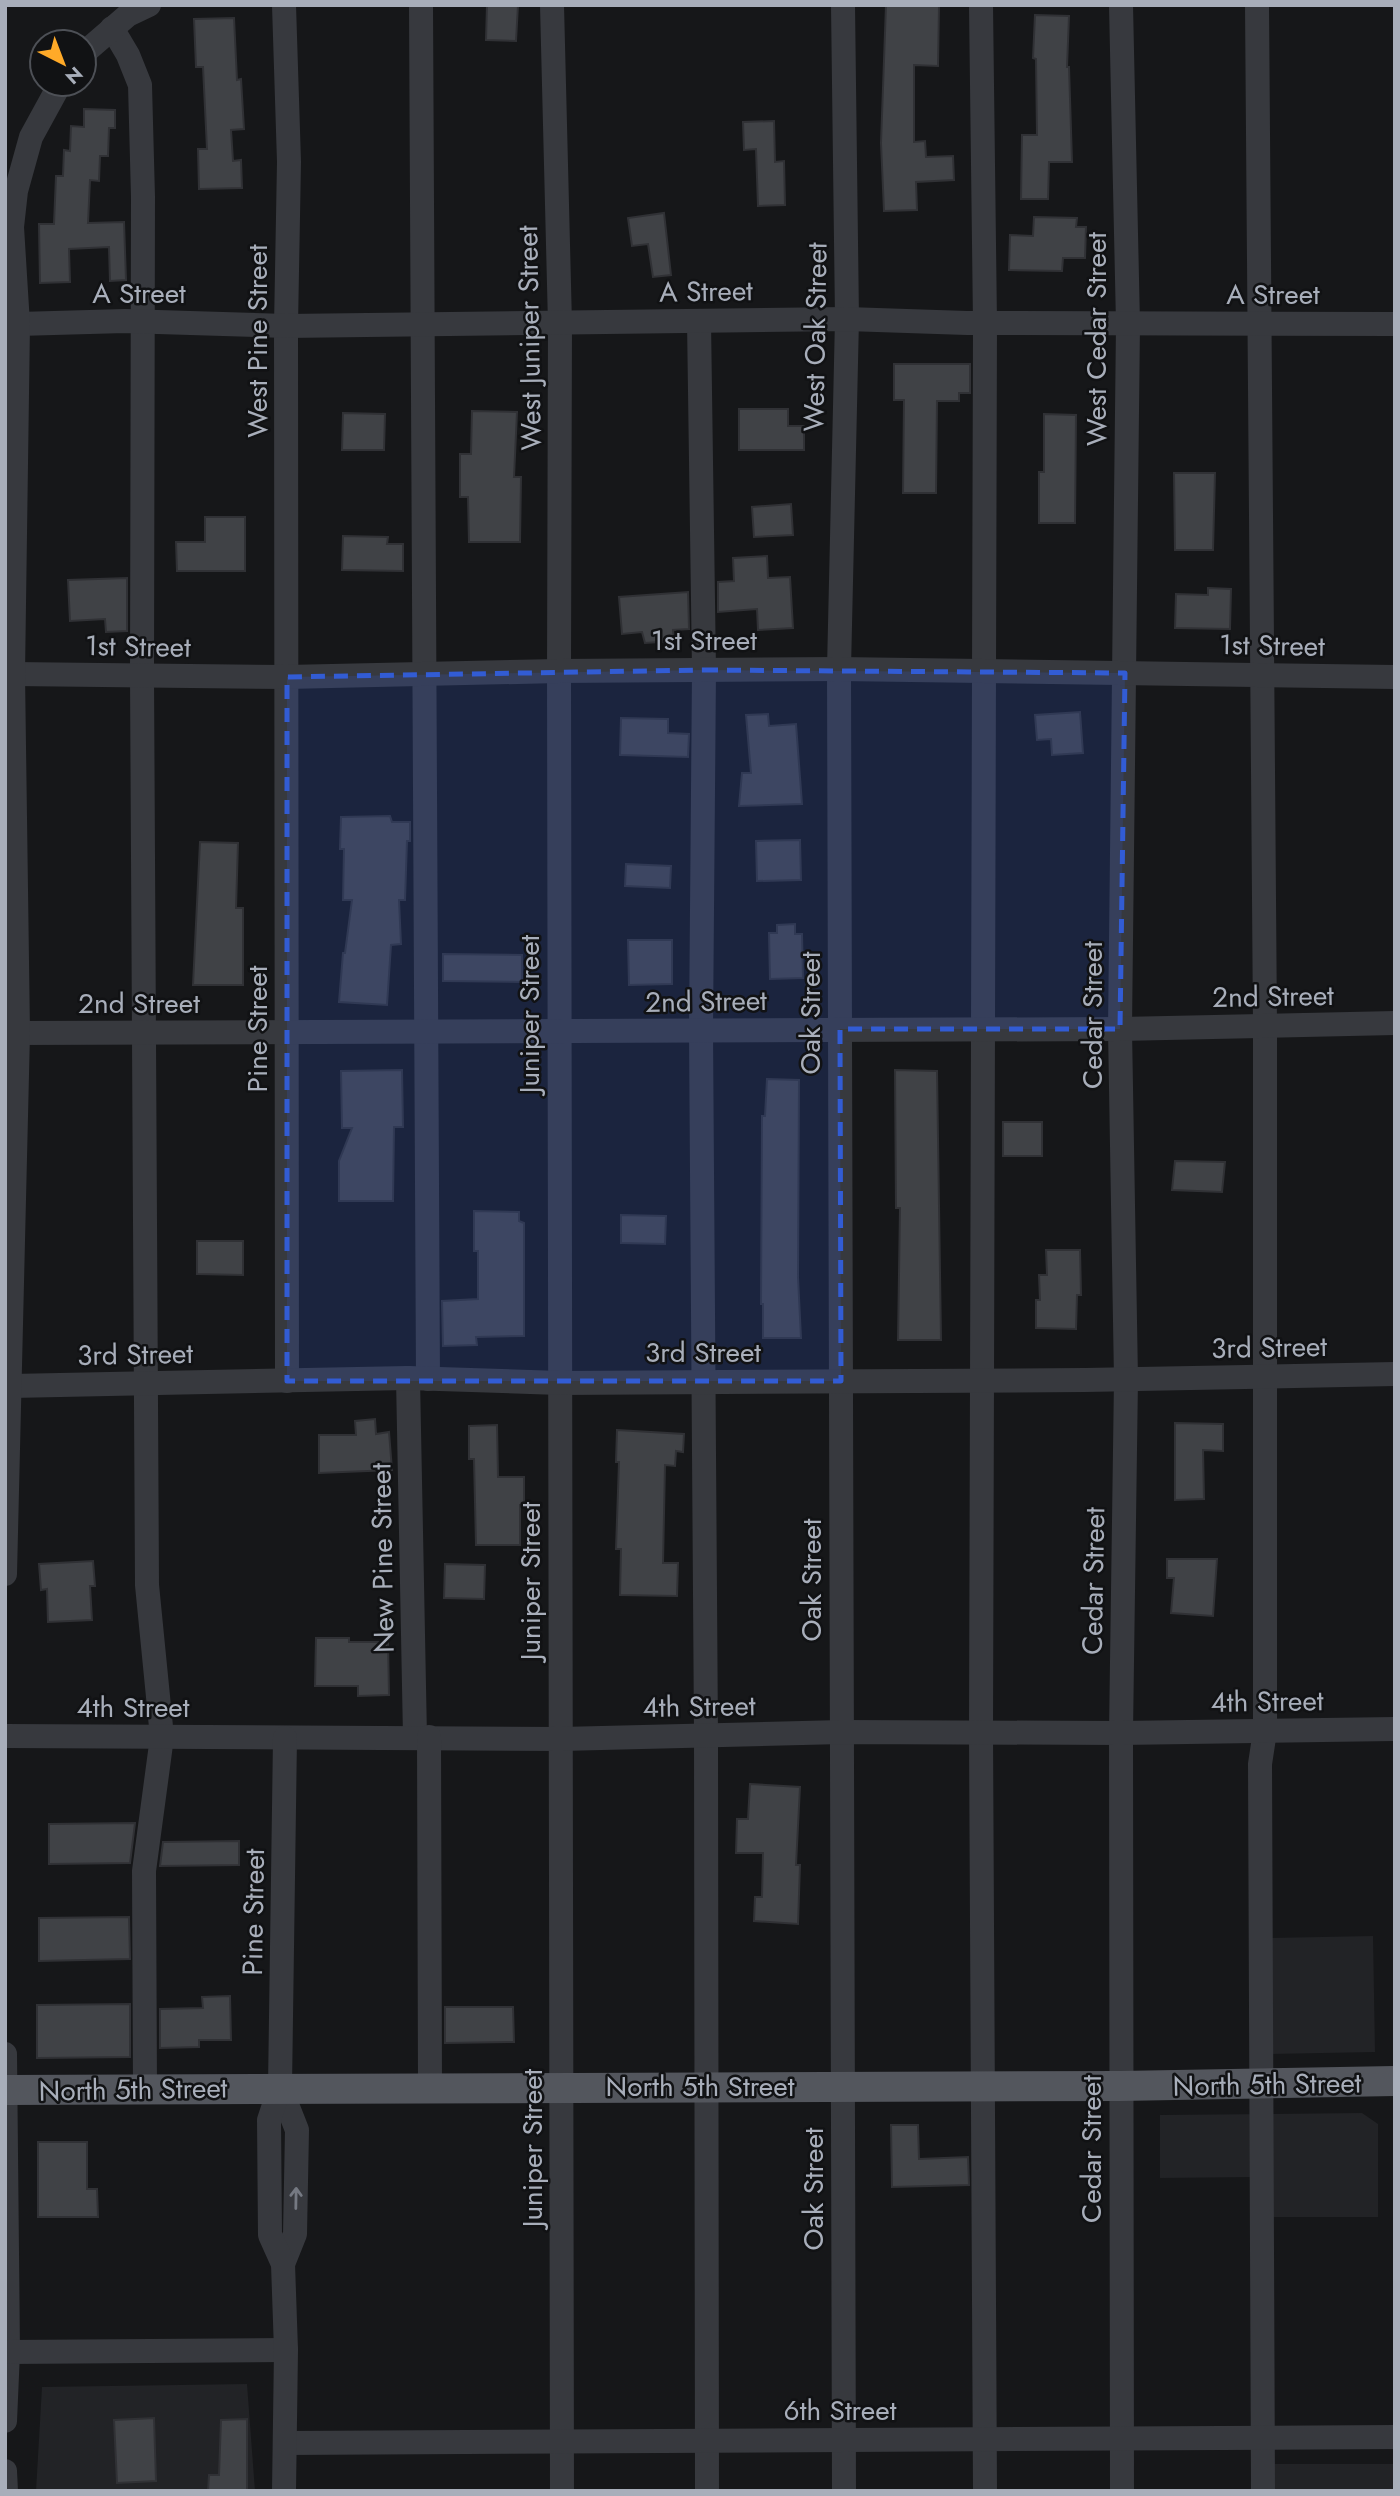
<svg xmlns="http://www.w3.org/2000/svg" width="1400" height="2496" viewBox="0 0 1400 2496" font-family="Jost,sans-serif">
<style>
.built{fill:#222326}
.building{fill:#404246;stroke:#303135;stroke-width:2}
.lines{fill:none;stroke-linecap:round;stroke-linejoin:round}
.minor{stroke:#37393e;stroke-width:24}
.major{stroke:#53565d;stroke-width:30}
.oneway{stroke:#757982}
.marked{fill:#325cd4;fill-opacity:0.2;stroke:#325cd4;stroke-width:5;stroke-dasharray:14 9;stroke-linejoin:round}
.labels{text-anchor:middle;stroke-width:5;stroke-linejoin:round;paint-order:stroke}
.street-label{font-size:28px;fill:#a8aeba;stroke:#111214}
</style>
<rect width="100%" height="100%" fill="#161719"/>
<!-- built -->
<g class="built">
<path d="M 1373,1936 L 1375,2052 L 1270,2054 L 1268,1938 Z"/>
<path d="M 1362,2113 L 1378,2124 L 1378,2217 L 1256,2217 L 1255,2177 L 1160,2178 L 1160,2115 Z"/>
<path d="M 247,2384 L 255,2491 L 36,2491 L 42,2387 Z"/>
<rect x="1273" y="2464" width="122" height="27"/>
</g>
<!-- building -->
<g class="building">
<path d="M 487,5 L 518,5 L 516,41 L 486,40 Z"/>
<path d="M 886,5 L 939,6 L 938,66 L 914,65 L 914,142 L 925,141 L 926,157 L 953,156 L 954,180 L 916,182 L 917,210 L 884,211 L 881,143 Z"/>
<path d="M 1035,15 L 1069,16 L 1067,67 L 1069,67 L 1072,162 L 1049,162 L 1048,199 L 1021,199 L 1022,135 L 1037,135 L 1036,59 L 1033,58 Z"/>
<path d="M 234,18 L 237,80 L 241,79 L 244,129 L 231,130 L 233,161 L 241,160 L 242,188 L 199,189 L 198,149 L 207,149 L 203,67 L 196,67 L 194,19 Z"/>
<path d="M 84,109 L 115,110 L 115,128 L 109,128 L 108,156 L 100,156 L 99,181 L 90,180 L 88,223 L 124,222 L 126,280 L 110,281 L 109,247 L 69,249 L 70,282 L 40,283 L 39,224 L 54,224 L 56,176 L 63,176 L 64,150 L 70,151 L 71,126 L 84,127 Z"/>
<path d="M 774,121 L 775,162 L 784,161 L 785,205 L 758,206 L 756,149 L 744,150 L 743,122 Z"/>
<path d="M 664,213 L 671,275 L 653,277 L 648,244 L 632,246 L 628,218 Z"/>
<path d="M 1034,217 L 1077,218 L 1076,227 L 1086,227 L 1085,258 L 1063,258 L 1062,271 L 1009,270 L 1010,235 L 1033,236 Z"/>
<path d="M 894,364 L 970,364 L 970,393 L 959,393 L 959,401 L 937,401 L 936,493 L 903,493 L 904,400 L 894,400 Z"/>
<path d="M 739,409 L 788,409 L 788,426 L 804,426 L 804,450 L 739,450 Z"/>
<path d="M 472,411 L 517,412 L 514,477 L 521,477 L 520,542 L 469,542 L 468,497 L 460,497 L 460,454 L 471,454 Z"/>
<path d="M 343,413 L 385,414 L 384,450 L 342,450 Z"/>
<path d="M 1044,414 L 1076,415 L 1075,523 L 1039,523 L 1039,472 L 1044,472 Z"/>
<path d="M 1174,473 L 1215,473 L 1213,550 L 1175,550 Z"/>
<path d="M 791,504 L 793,535 L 754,537 L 752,507 Z"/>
<path d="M 205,517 L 245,517 L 245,571 L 177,571 L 176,542 L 205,542 Z"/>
<path d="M 343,536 L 388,537 L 387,544 L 403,544 L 403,571 L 342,570 Z"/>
<path d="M 767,556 L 768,578 L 790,577 L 793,628 L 758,630 L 757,609 L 718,612 L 718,582 L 734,581 L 733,558 Z"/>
<path d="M 127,578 L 127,631 L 106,632 L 105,619 L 70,621 L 68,580 Z"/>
<path d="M 1208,588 L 1231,589 L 1230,629 L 1175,628 L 1176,594 L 1208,595 Z"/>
<path d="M 688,592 L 689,629 L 673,630 L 674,641 L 645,643 L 642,632 L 622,634 L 619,597 Z"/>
<path d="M 1080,712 L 1083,753 L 1052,755 L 1051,739 L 1037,740 L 1035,715 Z"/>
<path d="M 768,714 L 769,726 L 796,724 L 802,804 L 739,806 L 742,773 L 751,773 L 746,715 Z"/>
<path d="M 621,718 L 668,719 L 668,733 L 689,734 L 688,757 L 620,755 Z"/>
<path d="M 390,816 L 392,822 L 410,822 L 410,841 L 407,841 L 405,900 L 399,900 L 401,944 L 391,945 L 387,1005 L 339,1002 L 343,953 L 345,953 L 352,900 L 343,900 L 344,849 L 340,849 L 341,817 Z"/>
<path d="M 800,840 L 801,880 L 757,881 L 756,841 Z"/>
<path d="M 200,842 L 238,843 L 236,908 L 243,908 L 243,985 L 193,985 Z"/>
<path d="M 626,864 L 671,866 L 670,888 L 625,886 Z"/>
<path d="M 795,924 L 795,934 L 802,934 L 803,978 L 770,979 L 769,933 L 777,933 L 777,925 Z"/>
<path d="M 628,940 L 672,940 L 672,984 L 629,985 Z"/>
<path d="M 443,954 L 522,955 L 522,982 L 443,981 Z"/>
<path d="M 402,1070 L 403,1127 L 394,1127 L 393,1201 L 339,1201 L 339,1161 L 352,1128 L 342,1128 L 341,1071 Z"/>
<path d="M 895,1070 L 937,1071 L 941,1340 L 898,1340 L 900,1208 L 896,1208 Z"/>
<path d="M 767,1079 L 799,1080 L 798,1277 L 801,1338 L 763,1338 L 763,1304 L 761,1304 L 762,1116 L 765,1116 Z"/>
<rect x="1003" y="1122" width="39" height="34"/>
<path d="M 1175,1161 L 1225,1162 L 1222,1192 L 1172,1190 Z"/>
<path d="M 474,1211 L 519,1212 L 519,1221 L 524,1223 L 524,1336 L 476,1337 L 477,1345 L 443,1346 L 442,1301 L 478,1299 L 478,1251 L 474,1251 Z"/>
<path d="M 621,1215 L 666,1216 L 665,1244 L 621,1243 Z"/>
<path d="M 197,1241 L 243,1241 L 243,1275 L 197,1274 Z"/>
<path d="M 1046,1250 L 1080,1250 L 1081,1295 L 1077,1295 L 1076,1329 L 1036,1328 L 1036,1300 L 1040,1300 L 1039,1275 L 1047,1275 Z"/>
<path d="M 375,1419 L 376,1434 L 389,1432 L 392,1470 L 319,1473 L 319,1435 L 356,1435 L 355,1421 Z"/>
<path d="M 1175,1423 L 1223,1424 L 1223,1451 L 1203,1450 L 1204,1499 L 1175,1500 Z"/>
<path d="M 497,1425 L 498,1477 L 524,1477 L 524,1505 L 520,1505 L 520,1545 L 476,1545 L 474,1459 L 469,1459 L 469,1426 Z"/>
<path d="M 617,1430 L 684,1434 L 683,1452 L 676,1451 L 675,1466 L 665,1465 L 663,1563 L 678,1563 L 677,1596 L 620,1595 L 621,1549 L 616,1549 L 619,1462 L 616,1462 Z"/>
<path d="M 1167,1559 L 1217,1559 L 1213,1616 L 1171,1613 L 1174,1578 L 1167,1578 Z"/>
<path d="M 93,1561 L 95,1586 L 90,1586 L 92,1620 L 48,1622 L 47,1589 L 41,1590 L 39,1564 Z"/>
<path d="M 445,1564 L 485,1565 L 484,1599 L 444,1598 Z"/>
<path d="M 316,1638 L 349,1638 L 349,1642 L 388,1642 L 389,1695 L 358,1696 L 358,1686 L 315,1686 Z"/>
<path d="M 750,1784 L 800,1787 L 796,1865 L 800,1865 L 798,1924 L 754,1921 L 755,1897 L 762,1897 L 763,1853 L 736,1853 L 737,1819 L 748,1819 Z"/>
<path d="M 135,1823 L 130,1863 L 49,1864 L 49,1824 Z"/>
<path d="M 239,1841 L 239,1865 L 160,1866 L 163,1842 Z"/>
<path d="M 129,1917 L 130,1959 L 39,1961 L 39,1918 Z"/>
<path d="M 230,1996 L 231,2040 L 199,2040 L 199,2047 L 160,2048 L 160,2009 L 203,2008 L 202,1997 Z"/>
<path d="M 130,2004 L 130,2057 L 37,2058 L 37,2005 Z"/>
<path d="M 445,2007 L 513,2007 L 514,2042 L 445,2043 Z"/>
<path d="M 891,2125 L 918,2125 L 919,2159 L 968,2157 L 969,2185 L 892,2187 Z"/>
<path d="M 38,2142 L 87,2142 L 87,2189 L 97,2189 L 98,2217 L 38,2217 Z"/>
<path d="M 154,2418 L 156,2481 L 117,2483 L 114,2420 Z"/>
<path d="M 247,2419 L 247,2491 L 208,2491 L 209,2475 L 219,2475 L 221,2420 Z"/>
</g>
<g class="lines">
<!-- minor -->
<g class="minor">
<path d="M 284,5 L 289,162 L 286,326 L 287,1381"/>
<path d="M 421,5 C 427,463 422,921 428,1379"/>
<path d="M 552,5 L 560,324 L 559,671 L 562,2491"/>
<path d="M 843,5 L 847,319 L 839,669 L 844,2491"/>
<path d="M 981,5 L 985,323 L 981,1733 L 985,2491"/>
<path d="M 1121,5 L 1128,324 L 1120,1029 L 1126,1379 L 1121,1733 L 1122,2491"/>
<path d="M 1257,5 L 1265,1026 L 1265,1731 L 1260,1764 L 1263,2491"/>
<path d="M 112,28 L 128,55 L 140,85 L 143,197 L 142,676 L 147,1585 L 162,1737 L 144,1871 L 145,2089"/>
<path d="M 84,53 L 128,15 L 149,5"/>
<path d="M 699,321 L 704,670 L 701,1030 L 706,1735 L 707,2491"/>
<path d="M 18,324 L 125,321 L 286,326 L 847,319 L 967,323 L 1395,324"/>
<path d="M 13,674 L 287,677 L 559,671 L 839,669 L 1395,677"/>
<path d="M 18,1033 L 1120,1029 L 1395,1023"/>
<path d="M 408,1378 L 415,1737"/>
<path d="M 11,1386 L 408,1378 L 560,1383 L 1085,1380 L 1395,1374"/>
<path d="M 5,1574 L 18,1033 L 13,674 L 18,324 L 12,227 L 16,191 L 31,137 L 60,84"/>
<path d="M 5,1736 L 561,1739 L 842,1732 L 1121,1733 L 1395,1729"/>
<path d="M 429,1737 L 430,2087"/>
<path d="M 5,2054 L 8,2352 L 5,2421"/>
<path d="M 280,2087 L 297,2130 L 295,2234 L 283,2264"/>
<path d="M 8,2352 L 286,2350"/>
<path d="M 286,2443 L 1395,2437"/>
<path d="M 5,2471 L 6,2491"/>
<path d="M 284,2491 L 286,2350 L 283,2264 L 270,2235 L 269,2120 L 280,2087 L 285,1738"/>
</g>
<!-- major -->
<path class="major" d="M 5,2090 L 1120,2086 L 1395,2081"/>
</g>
<!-- one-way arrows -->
<defs><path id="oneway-shaft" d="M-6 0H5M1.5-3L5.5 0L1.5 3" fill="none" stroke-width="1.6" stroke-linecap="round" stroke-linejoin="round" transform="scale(1.75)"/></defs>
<use class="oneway" href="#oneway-shaft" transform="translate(296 2198) rotate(-89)"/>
<!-- marked area -->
<path class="marked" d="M 704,670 L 1125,673 L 1120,1029 L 840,1029 L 841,1381 L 287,1381 L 287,677 Z"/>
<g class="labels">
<!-- street labels -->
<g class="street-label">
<text transform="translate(706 291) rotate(-1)" y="10">A Street</text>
<text x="139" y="303">A Street</text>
<text x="1273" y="304">A Street</text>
<text transform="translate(815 337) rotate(-89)" y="10">West Oak Street</text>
<text transform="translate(529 338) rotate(-91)" y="10">West Juniper Street</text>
<text transform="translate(1096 339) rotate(-90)" y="10">West Cedar Street</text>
<text transform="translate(257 341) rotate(-90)" y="10">West Pine Street</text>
<text x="704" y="650">1st Street</text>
<text transform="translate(1272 645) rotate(1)" y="10">1st Street</text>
<text transform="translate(138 646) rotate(1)" y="10">1st Street</text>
<text transform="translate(1273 996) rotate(-1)" y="10">2nd Street</text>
<text transform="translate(706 1001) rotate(-1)" y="10">2nd Street</text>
<text x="139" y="1013">2nd Street</text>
<text transform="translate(810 1013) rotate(-90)" y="10">Oak Street</text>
<text transform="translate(529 1014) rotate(-90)" y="10">Juniper Street</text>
<text transform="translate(1092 1015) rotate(-90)" y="10">Cedar Street</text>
<text transform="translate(257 1029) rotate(-90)" y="10">Pine Street</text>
<text transform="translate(1269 1347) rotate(-1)" y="10">3rd Street</text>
<text x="703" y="1362">3rd Street</text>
<text transform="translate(135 1354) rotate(-1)" y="10">3rd Street</text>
<text transform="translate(382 1558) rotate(-91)" y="10">New Pine Street</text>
<text transform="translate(811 1580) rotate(-90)" y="10">Oak Street</text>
<text transform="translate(530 1581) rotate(-90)" y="10">Juniper Street</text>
<text transform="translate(1093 1581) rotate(-89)" y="10">Cedar Street</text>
<text transform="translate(1267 1701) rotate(-1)" y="10">4th Street</text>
<text transform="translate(699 1706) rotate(-1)" y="10">4th Street</text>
<text x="133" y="1717">4th Street</text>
<text transform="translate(253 1912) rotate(-89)" y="10">Pine Street</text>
<text transform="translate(1267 2084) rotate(-1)" y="10">North 5th Street</text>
<text x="700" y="2096">North 5th Street</text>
<text transform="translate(133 2089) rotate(-1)" y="10">North 5th Street</text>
<text transform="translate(532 2148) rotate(-90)" y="10">Juniper Street</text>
<text transform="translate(1091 2149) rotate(-90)" y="10">Cedar Street</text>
<text transform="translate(813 2189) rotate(-90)" y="10">Oak Street</text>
<text x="840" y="2420">6th Street</text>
</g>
</g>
<!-- border -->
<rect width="1400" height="2496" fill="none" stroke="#a8aeba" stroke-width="14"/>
<!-- north arrow -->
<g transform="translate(63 63) rotate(138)"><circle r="33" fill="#111214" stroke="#4d5056" stroke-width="2"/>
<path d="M0-5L12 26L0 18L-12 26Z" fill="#ffaa28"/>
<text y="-10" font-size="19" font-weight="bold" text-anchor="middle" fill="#a8aeba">N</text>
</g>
</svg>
